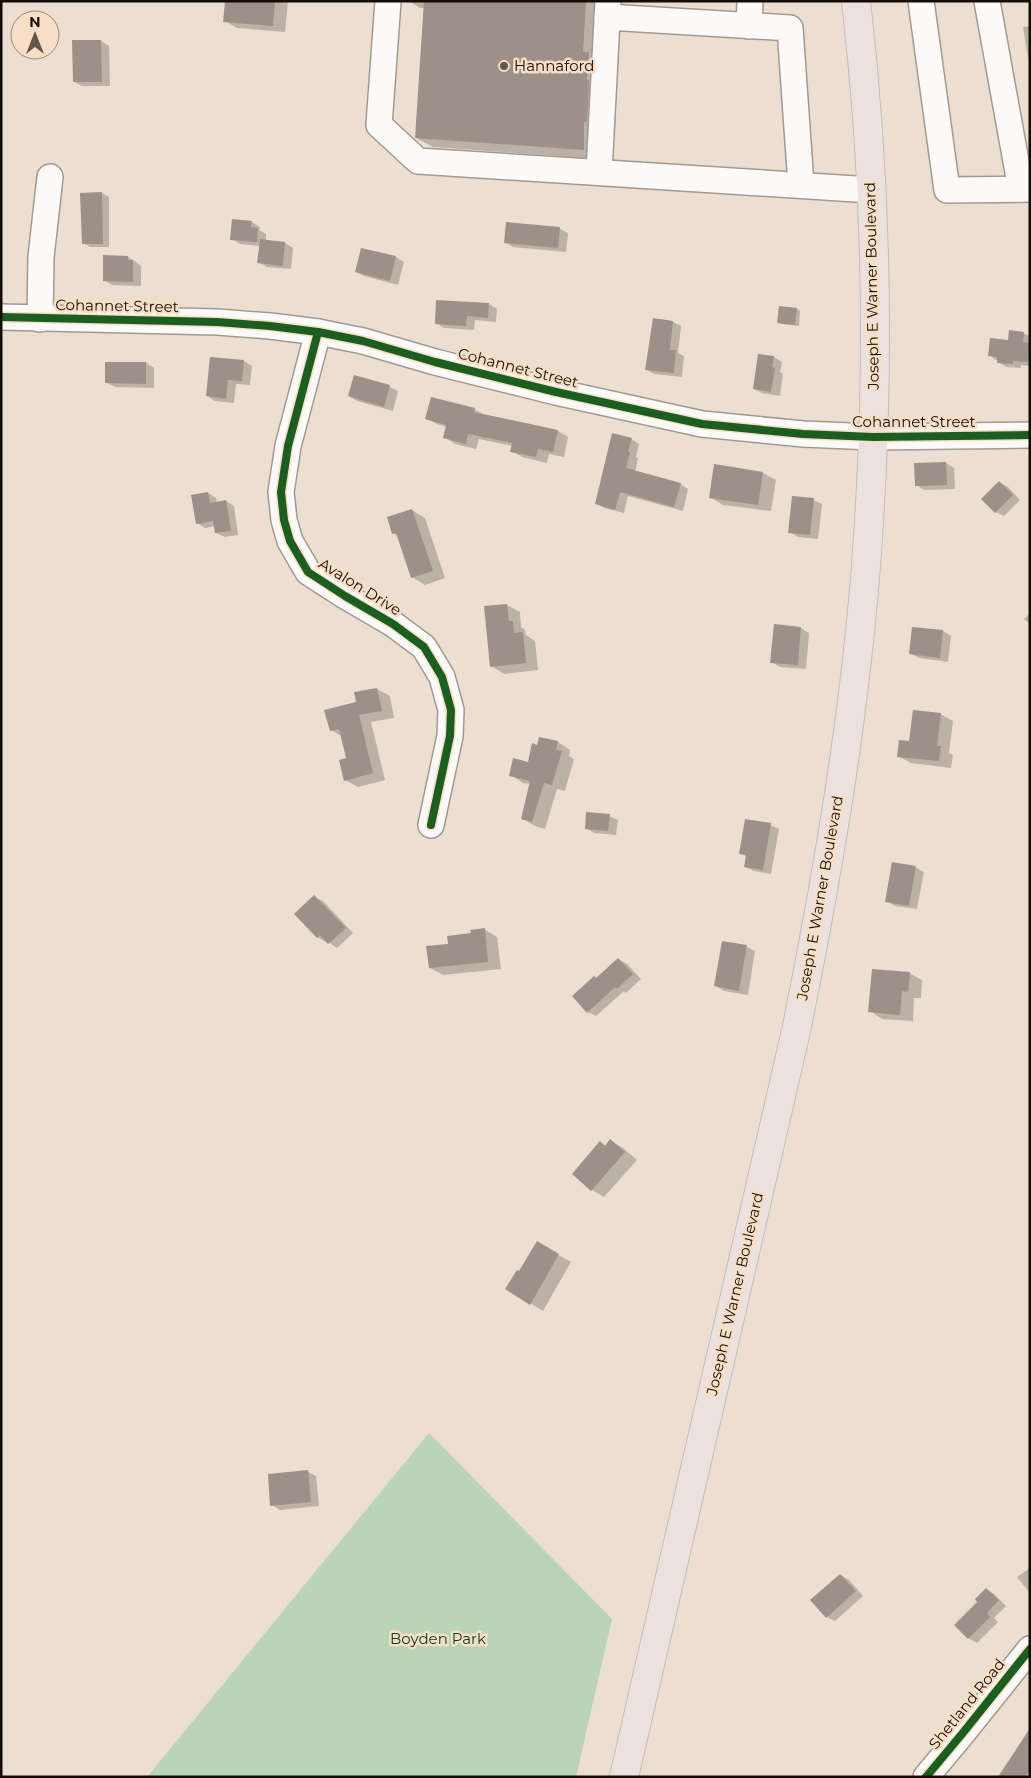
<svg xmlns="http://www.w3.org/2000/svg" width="1031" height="1778" viewBox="0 0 1031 1778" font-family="Montserrat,sans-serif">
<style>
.green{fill:#bad5b6}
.shadow{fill:#0003}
.building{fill:#9c9088}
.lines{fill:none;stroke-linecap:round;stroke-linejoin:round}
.minor-casing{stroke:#a49990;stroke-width:28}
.major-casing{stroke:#c4beb8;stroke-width:30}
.minor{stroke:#fcfaf8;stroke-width:25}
.major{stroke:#ede1e0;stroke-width:28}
.cycleway-casing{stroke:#f8dec5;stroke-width:11}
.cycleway{stroke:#1b5e20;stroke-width:8}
.poi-dot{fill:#60564c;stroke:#f8dec5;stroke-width:2}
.labels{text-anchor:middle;stroke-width:5;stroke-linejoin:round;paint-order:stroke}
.poi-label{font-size:15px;fill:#150c05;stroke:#f8dec5;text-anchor:start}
.street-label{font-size:15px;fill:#150c05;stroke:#f8dec5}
.park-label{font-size:15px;fill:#07411e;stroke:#f8dec5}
</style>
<rect width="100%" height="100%" fill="#ecded1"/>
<!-- green -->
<path class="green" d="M 429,1433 L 612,1619 L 576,1777 L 147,1777 Z"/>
<!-- shadow -->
<g class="shadow">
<path d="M 227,1 L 288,1 L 285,32 L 237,28 L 225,21 Z"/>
<path d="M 409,1 L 604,1 L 600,159 L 433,147 L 416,138 L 425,8 L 420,8 Z"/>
<path d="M 1030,26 L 1030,70 L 1023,27 Z"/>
<path d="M 74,41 L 101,41 L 109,46 L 110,86 L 82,86 L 74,82 Z"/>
<path d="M 102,193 L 109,197 L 109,247 L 90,247 L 83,243 Z"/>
<path d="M 251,222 L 260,227 L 259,230 L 266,234 L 266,241 L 285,243 L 293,248 L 291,269 L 267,267 L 259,262 L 260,246 L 240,244 L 232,239 Z"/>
<path d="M 560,229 L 568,233 L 566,252 L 513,247 L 505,242 Z"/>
<path d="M 362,249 L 396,257 L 404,262 L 398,285 L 364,276 L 356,272 Z"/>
<path d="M 104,257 L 128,257 L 136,262 L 141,266 L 141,286 L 112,285 L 104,280 Z"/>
<path d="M 489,304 L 497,309 L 496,322 L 475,320 L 474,330 L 444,328 L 436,323 Z"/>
<path d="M 797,309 L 800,311 L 799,326 L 782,324 L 779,322 Z"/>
<path d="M 673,322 L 681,326 L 678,353 L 684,356 L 682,377 L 654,374 L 646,369 Z"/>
<path d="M 1023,333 L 1030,336 L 1030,366 L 1021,365 L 1021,368 L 1006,367 L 989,355 Z"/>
<path d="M 759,355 L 774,357 L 782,362 L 780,372 L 783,374 L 780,396 L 762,393 L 754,389 Z"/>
<path d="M 211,358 L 244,361 L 252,366 L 250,385 L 236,384 L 234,403 L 215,401 L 207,396 Z"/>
<path d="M 146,363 L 154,368 L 154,388 L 115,387 L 107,383 Z"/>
<path d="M 354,376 L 390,387 L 398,391 L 393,411 L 357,401 L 349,396 Z"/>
<path d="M 474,409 L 486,416 L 558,431 L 568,437 L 564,457 L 549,454 L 547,463 L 522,457 L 512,451 L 513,446 L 479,439 L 476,449 L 455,444 L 445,437 L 447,427 L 437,424 L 426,418 Z"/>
<path d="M 631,439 L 639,444 L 636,457 L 638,458 L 635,472 L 680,484 L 688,489 L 683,511 L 628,496 L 624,513 L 604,508 L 596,503 Z"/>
<path d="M 946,463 L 954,468 L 955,489 L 924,490 L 916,485 Z"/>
<path d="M 715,466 L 763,473 L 776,480 L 771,511 L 723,505 L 710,497 Z"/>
<path d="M 1000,483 L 1008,487 L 1020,500 L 1004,516 L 995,512 Z"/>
<path d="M 208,493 L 216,498 L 217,503 L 226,501 L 234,506 L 238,535 L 225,537 L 216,533 L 215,526 L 205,528 L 197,523 Z"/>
<path d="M 813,500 L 822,504 L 818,539 L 798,537 L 790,532 Z"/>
<path d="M 412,510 L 425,518 L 445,578 L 425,585 L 412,577 L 398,536 L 393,533 Z"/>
<path d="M 507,605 L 520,612 L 521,627 L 525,630 L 526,635 L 535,641 L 538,670 L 504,674 L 491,666 Z"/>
<path d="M 1030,613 L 1030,624 L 1024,619 Z"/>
<path d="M 801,628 L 809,633 L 806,669 L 780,667 L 772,662 Z"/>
<path d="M 943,631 L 951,636 L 948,662 L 919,658 L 910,653 Z"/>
<path d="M 377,689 L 390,696 L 394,718 L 371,722 L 385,780 L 358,787 L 345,780 L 348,759 L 343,737 L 331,730 L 358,702 Z"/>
<path d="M 940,714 L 953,721 L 949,753 L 953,755 L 951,768 L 911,763 L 898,756 Z"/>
<path d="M 558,742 L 570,750 L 569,756 L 574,759 L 565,791 L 557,789 L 545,829 L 535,826 L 523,819 L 531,784 L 523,783 L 511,775 L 529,763 L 538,746 Z"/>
<path d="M 609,816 L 618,820 L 616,835 L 594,833 L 586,828 Z"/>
<path d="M 770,825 L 779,829 L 771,874 L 754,871 L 745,867 L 747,857 L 741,853 Z"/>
<path d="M 915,867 L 924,872 L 917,909 L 895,906 L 887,901 Z"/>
<path d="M 314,897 L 323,901 L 353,933 L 337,948 L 327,941 L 326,942 L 317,937 Z"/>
<path d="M 484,929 L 497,937 L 501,969 L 443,975 L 430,968 L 450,945 Z"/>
<path d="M 723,942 L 747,947 L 755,951 L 748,995 L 724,991 L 716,986 Z"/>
<path d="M 618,959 L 627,964 L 641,979 L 626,993 L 624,991 L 596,1016 L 588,1012 L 597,979 Z"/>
<path d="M 909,973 L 922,980 L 921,998 L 914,998 L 913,1021 L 882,1019 L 870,1011 Z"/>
<path d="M 611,1141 L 623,1148 L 637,1160 L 604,1197 L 592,1190 L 600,1143 L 606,1146 Z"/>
<path d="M 537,1243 L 571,1262 L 543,1311 L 507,1289 L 520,1273 Z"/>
<path d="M 308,1472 L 316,1476 L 319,1506 L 280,1510 L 272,1505 Z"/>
<path d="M 1030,1568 L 1030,1593 L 1017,1577 Z"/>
<path d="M 841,1575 L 849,1580 L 863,1596 L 835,1621 L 827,1617 Z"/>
<path d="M 986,1589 L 994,1594 L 1006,1606 L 994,1618 L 998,1622 L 977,1643 L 968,1638 L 979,1602 Z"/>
<path d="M 1030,1741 L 1030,1777 L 1000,1777 Z"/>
</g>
<!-- building -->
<g class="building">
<path d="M 225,1 L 275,1 L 273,26 L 223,22 Z"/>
<path d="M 424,1 L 586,1 L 583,52 L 589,52 L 587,80 L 589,80 L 587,122 L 584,122 L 584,150 L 415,138 Z"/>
<path d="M 72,40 L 101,40 L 102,82 L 73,82 Z"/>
<path d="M 102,192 L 103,244 L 82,244 L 80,193 Z"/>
<path d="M 232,219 L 252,221 L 251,227 L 258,228 L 257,242 L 230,240 Z"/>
<path d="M 506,222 L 560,227 L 558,248 L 504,243 Z"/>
<path d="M 260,239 L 285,242 L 283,266 L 257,263 Z"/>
<path d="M 361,248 L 396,256 L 390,281 L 355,272 Z"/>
<path d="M 103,255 L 128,256 L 128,260 L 133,260 L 133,282 L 103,281 Z"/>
<path d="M 436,300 L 489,303 L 488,318 L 467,316 L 466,326 L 435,324 Z"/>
<path d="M 779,306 L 797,308 L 795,325 L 777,323 Z"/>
<path d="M 653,318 L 673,321 L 670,350 L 676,350 L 674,373 L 645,370 Z"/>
<path d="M 1009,330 L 1024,332 L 1023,342 L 1030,343 L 1028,362 L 1013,361 L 1013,364 L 997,363 L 997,357 L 988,356 L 990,338 L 1008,340 Z"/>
<path d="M 758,354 L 774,356 L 772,367 L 775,368 L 771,392 L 753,389 Z"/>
<path d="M 210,357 L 244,360 L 242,381 L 228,380 L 226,399 L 206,396 Z"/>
<path d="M 105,362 L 146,362 L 146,384 L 105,383 Z"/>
<path d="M 354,375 L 390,385 L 384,407 L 348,396 Z"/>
<path d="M 431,397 L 475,408 L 474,412 L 558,430 L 553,452 L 538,449 L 536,457 L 510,452 L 512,443 L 468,434 L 466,444 L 443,438 L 446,425 L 425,419 Z"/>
<path d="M 612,433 L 632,438 L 628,452 L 630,452 L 626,468 L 681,483 L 674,507 L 620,492 L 615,510 L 595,504 Z"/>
<path d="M 946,462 L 947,485 L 915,486 L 914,463 Z"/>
<path d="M 714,464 L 763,472 L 758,505 L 709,498 Z"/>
<path d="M 999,481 L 1013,495 L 995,513 L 981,499 Z"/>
<path d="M 208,492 L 210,503 L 226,500 L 231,531 L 215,533 L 213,521 L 196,524 L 191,495 Z"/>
<path d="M 792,496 L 814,498 L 810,535 L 788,533 Z"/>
<path d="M 412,509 L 433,571 L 411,578 L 396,533 L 392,534 L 387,517 Z"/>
<path d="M 507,604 L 509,621 L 513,621 L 514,633 L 523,632 L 526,663 L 490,667 L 484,606 Z"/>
<path d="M 774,624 L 801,627 L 798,665 L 770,663 Z"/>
<path d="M 912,627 L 943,630 L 940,658 L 909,654 Z"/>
<path d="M 377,688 L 382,711 L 359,715 L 373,773 L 344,781 L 339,760 L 346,758 L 339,729 L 330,731 L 324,710 L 356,702 L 354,692 Z"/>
<path d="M 913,710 L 941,713 L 937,746 L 941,746 L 939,761 L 897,757 L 899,740 L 909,741 Z"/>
<path d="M 539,737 L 558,741 L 556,749 L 562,751 L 552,785 L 544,783 L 532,822 L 521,819 L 530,781 L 509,776 L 513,758 L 528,762 L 532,743 L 537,745 Z"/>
<path d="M 586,812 L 610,814 L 608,831 L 585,829 Z"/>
<path d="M 745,819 L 771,823 L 763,870 L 744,867 L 746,855 L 739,854 Z"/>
<path d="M 892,862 L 916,866 L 909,906 L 885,902 Z"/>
<path d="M 314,895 L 346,928 L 328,944 L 320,935 L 317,938 L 294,914 Z"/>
<path d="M 485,928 L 488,962 L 429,968 L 426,946 L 448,944 L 447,936 L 471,933 L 470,930 Z"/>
<path d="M 722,941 L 747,945 L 739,991 L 714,986 Z"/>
<path d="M 618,958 L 633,974 L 617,989 L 615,987 L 587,1013 L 572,996 L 594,976 L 596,978 Z"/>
<path d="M 872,969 L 910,972 L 908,992 L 902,991 L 900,1015 L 868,1012 Z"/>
<path d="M 610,1139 L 625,1152 L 591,1191 L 572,1174 L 600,1141 L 605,1146 Z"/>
<path d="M 537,1241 L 559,1254 L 530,1305 L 505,1289 L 517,1270 L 519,1271 Z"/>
<path d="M 308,1470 L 311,1502 L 270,1506 L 268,1474 Z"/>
<path d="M 840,1574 L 856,1591 L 826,1618 L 810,1600 Z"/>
<path d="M 986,1588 L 999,1600 L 987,1613 L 990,1617 L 968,1639 L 954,1625 L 977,1602 L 975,1599 Z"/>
<path d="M 1030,1728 L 1030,1770 L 1025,1777 L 998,1777 Z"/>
</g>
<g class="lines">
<!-- minor casing -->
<g class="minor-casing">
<g id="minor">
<path d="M 388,1 L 379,125 L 418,161 L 871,190"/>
<path d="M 921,1 L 947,190 L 1030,189"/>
<path d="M 987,1 L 1021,189"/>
<path d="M 607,17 L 790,28 L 801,185"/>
<path d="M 749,26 L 750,1"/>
<path d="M 599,172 L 608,1"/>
<path d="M 1,317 L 217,322 L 270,326 L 318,332 L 363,341 L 435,362 L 556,392 L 702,424 L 803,434 L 873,437 L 1030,435"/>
<path d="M 40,319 L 41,257 L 50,177"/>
<path d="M 318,332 L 288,446 L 281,492 L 284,520 L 290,541 L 308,572 L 345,596 L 393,624 L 424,647 L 442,677 L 451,710 L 450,736 L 431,825"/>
<path d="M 926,1777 L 962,1734 L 1030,1649"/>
</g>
</g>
<!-- major casing -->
<g class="major-casing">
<path id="major" d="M 624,1777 L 796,1031 C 830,863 859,693 869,521 C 880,348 876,174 856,1"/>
</g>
<!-- minor -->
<use href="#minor" class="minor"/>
<!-- major -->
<use href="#major" class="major"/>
<!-- cycleway casing -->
<g class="cycleway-casing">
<g id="cycleway">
<path d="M 1,317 L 217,322 L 270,326 L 318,332 L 363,341 L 435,362 L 556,392 L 702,424 L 803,434 L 873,437 L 1030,435"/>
<path d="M 318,332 L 288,446 L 281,492 L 284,520 L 290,541 L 308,572 L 345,596 L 393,624 L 424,647 L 442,677 L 451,710 L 450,736 L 431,825"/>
<path d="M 926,1777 L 962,1734 L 1030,1649"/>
</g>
</g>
<!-- cycleway -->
<use href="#cycleway" class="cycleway"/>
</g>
<!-- markers -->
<circle class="poi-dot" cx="504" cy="66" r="5"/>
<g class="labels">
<!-- poi labels -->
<g class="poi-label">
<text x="514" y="71">Hannaford</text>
</g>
<!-- street labels -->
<g class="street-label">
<text transform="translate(872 286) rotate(-91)" y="5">Joseph E Warner Boulevard</text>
<text transform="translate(117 306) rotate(1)" y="5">Cohannet Street</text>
<text transform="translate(518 368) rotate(14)" y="5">Cohannet Street</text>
<text x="914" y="427">Cohannet Street</text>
<text transform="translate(360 587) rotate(32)" y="5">Avalon Drive</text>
<text transform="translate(820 898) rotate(-80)" y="5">Joseph E Warner Boulevard</text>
<text transform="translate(735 1294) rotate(-77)" y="5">Joseph E Warner Boulevard</text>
<text transform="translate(967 1704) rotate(-51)" y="5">Shetland Road</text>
</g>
<!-- park labels -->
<g class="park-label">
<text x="438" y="1644">Boyden Park</text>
</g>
</g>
<!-- border -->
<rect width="1031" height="1778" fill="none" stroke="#150c05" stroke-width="5"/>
<!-- north arrow -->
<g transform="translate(35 35)"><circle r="24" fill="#f8dec5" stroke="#9d8a78"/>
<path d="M0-4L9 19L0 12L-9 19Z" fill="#60564c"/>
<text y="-8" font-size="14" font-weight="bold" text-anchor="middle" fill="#150c05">N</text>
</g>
</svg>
